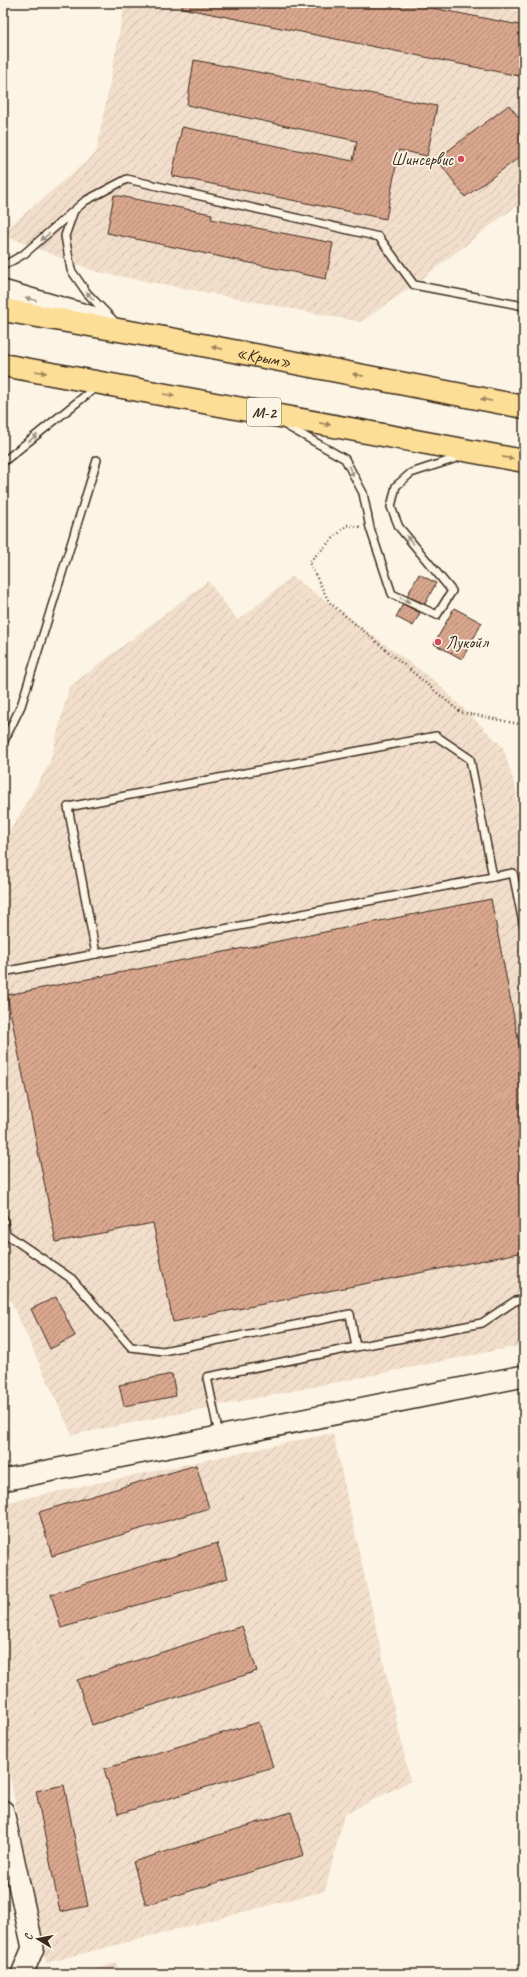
<svg xmlns="http://www.w3.org/2000/svg" width="527" height="1977" viewBox="0 0 527 1977" font-family="Caveat,sans-serif">
<style>
.industrial{fill:url(#industrial-furrows)}
.building{fill:url(#building-hatch);stroke:#3b2a1e}
.lines{fill:none;stroke-linecap:round;stroke-linejoin:round}
.lane-casing{stroke:#3b2a1e;stroke-width:10}
.secondary-casing{stroke:#3b2a1e;stroke-width:24}
.highway-casing{stroke:#3b2a1e;stroke-width:25}
.path{stroke:#3b2a1e;stroke-width:2.5;stroke-dasharray:1 3;stroke-linecap:butt}
.lane{stroke:#fcf5e5;stroke-width:7}
.secondary{stroke:#fcf5e5;stroke-width:21}
.highway{stroke:#fcde96;stroke-width:22}
.oneway{fill:#9c9082}
.oneway2{fill:#9c845a}
.poi-dot{fill:#d1495b;stroke:#fcf5e5;stroke-width:1.5}
.labels{text-anchor:middle;stroke-width:3.5;stroke-linejoin:round;paint-order:stroke}
.shield{fill:#fcf5e5;stroke:#75675a;stroke-width:1}
.shield-label{font-size:16px;font-weight:bold;fill:#3b2a1e}
.poi-label{font-size:17px;fill:#3b2a1e;stroke:#fcf5e5;text-anchor:end}
.street-label{font-size:17px;fill:#3b2a1e;stroke:#fcf5e5}
</style>
<defs>
<pattern id="industrial-furrows" width="10" height="10" patternUnits="userSpaceOnUse"><rect width="10" height="10" fill="#f2decb"/><path d="M-1 1l2-2M0 10L10 0M9 11l2-2" fill="none" stroke="#d0bfae"/></pattern>
<pattern id="building-hatch" width="6" height="6" patternUnits="userSpaceOnUse"><rect width="6" height="6" fill="#daa78e"/><path d="M-1 1l2-2M0 6l6-6M5 7l2-2" fill="none" stroke="#b28873"/></pattern>
</defs>
<rect width="100%" height="100%" fill="#fcf5e5"/>
<filter id="ink" filterUnits="userSpaceOnUse"><feTurbulence type="fractalNoise" baseFrequency=".025" numOctaves="2"/><feDisplacementMap in="SourceGraphic" scale="8" xChannelSelector="R" yChannelSelector="G"/><feConvolveMatrix kernelMatrix="1 2 1 2 8 2 1 2 1" color-interpolation-filters="sRGB"/></filter>
<g filter="url(#ink)">
<!-- industrial -->
<g class="industrial">
<path d="M 125,3 L 474,3 L 524,12 L 524,200 L 414,285 L 361,322 L 97,272 L 3,235 L 3,232 L 96,153 Z"/>
<path d="M 292,576 L 436,682 L 503,747 L 516,789 L 519,857 L 524,878 L 524,1345 L 72,1435 L 3,1284 L 3,838 L 10,831 L 50,762 L 69,687 L 208,581 L 238,621 Z"/>
<path d="M 333,1433 L 410,1781 L 344,1815 L 325,1891 L 46,1963 L 3,1740 L 3,1503 Z"/>
<path d="M 116,1962 L 120,1974 L 85,1974 Z"/>
</g>
<!-- building -->
<g class="building">
<path d="M 182,3 L 407,3 L 524,26 L 524,77 L 182,8 Z"/>
<path d="M 194,60 L 437,106 L 427,156 L 399,150 L 386,219 L 172,176 L 182,127 L 353,161 L 357,141 L 187,105 Z"/>
<path d="M 509,105 L 524,124 L 524,154 L 465,197 L 437,159 Z"/>
<path d="M 114,195 L 212,214 L 211,219 L 333,243 L 326,279 L 107,233 Z"/>
<path d="M 419,574 L 436,583 L 425,604 L 407,596 Z"/>
<path d="M 403,604 L 420,613 L 413,626 L 396,617 Z"/>
<path d="M 454,608 L 482,623 L 462,659 L 434,644 Z"/>
<path d="M 491,899 L 524,1069 L 524,1252 L 173,1322 L 153,1223 L 56,1242 L 7,995 Z"/>
<path d="M 56,1297 L 75,1336 L 50,1349 L 31,1309 Z"/>
<path d="M 172,1374 L 176,1396 L 124,1406 L 119,1385 Z"/>
<path d="M 196,1465 L 209,1508 L 52,1556 L 39,1512 Z"/>
<path d="M 217,1543 L 228,1578 L 61,1628 L 51,1594 Z"/>
<path d="M 242,1626 L 257,1671 L 92,1725 L 77,1680 Z"/>
<path d="M 259,1722 L 273,1767 L 118,1814 L 104,1769 Z"/>
<path d="M 64,1785 L 88,1906 L 60,1912 L 36,1791 Z"/>
<path d="M 291,1812 L 304,1855 L 146,1905 L 133,1862 Z"/>
</g>
<g class="lines">
<!-- lane casing -->
<g class="lane-casing">
<g id="lane">
<path d="M 73,213 L 65,236 L 71,270 L 87,293 L 117,324"/>
<path d="M 3,266 L 24,254 L 85,201 L 127,179 L 379,237 L 414,285 L 524,306"/>
<path d="M 285,425 L 345,459 L 363,493 L 370,528 L 392,594 L 437,615 L 452,591 L 399,527 L 391,507 L 396,486 L 411,473 L 460,457"/>
<path d="M 3,462 L 96,387"/>
<path d="M 3,743 L 21,706 L 97,460"/>
<path d="M 96,954 L 68,807 L 436,736 L 470,759 L 493,877"/>
<path d="M 3,972 L 513,873 L 524,928"/>
<path d="M 3,1218 L 6,1234 L 72,1279 L 131,1347 L 163,1351 L 350,1314 L 356,1347 L 207,1377 L 219,1435"/>
<path d="M 356,1347 L 482,1323 L 515,1301 L 524,1300"/>
</g>
</g>
<!-- secondary casing -->
<g class="secondary-casing">
<g id="secondary">
<path d="M 3,291 L 96,318"/>
<path d="M 3,1480 L 524,1376"/>
<path d="M 3,1811 L 33,1948 L 22,1974"/>
</g>
</g>
<!-- highway casing -->
<g class="highway-casing">
<g id="highway">
<path id="s1" d="M 3,310 L 176,340 L 524,407"/>
<path d="M 3,365 L 524,461"/>
</g>
</g>
<!-- path -->
<path class="path" d="M 360,527 L 347,525 L 309,562 L 329,602 L 460,712 L 524,725"/>
<!-- lane -->
<use href="#lane" class="lane"/>
<!-- secondary -->
<use href="#secondary" class="secondary"/>
<!-- highway -->
<use href="#highway" class="highway"/>
</g>
<!-- one-way arrows -->
<defs><path id="oneway-solid" d="M-6-.8H1V-3.2L6.5 0L1 3.2V.8H-6Z"/></defs>
<g class="oneway">
<use href="#oneway-solid" transform="translate(45 237) rotate(139)"/>
<use href="#oneway-solid" transform="translate(90 296) rotate(-132)"/>
<use href="#oneway-solid" transform="translate(31 299) rotate(-164)"/>
<use href="#oneway-solid" transform="translate(33 438) rotate(-39)"/>
<use href="#oneway-solid" transform="translate(351 471) rotate(63)"/>
<use href="#oneway-solid" transform="translate(410 540) rotate(-130)"/>
<use href="#oneway-solid" transform="translate(405 600) rotate(26)"/>
</g>
<g class="oneway2">
<use href="#oneway-solid" transform="translate(217 348) rotate(-169)"/>
<use href="#oneway-solid" transform="translate(41 372) rotate(10)"/>
<use href="#oneway-solid" transform="translate(358 375) rotate(-169)"/>
<use href="#oneway-solid" transform="translate(169 395) rotate(10)"/>
<use href="#oneway-solid" transform="translate(486 400) rotate(-169)"/>
<use href="#oneway-solid" transform="translate(325 424) rotate(11)"/>
<use href="#oneway-solid" transform="translate(508 458) rotate(11)"/>
</g>
</g>
<!-- markers -->
<g class="poi-dot">
<circle cx="461" cy="159" r="4"/>
<circle cx="438" cy="642" r="4"/>
</g>
<g class="labels">
<!-- shield labels -->
<rect class="shield" x="247" y="398" width="34" height="28" rx="3"/>
<g class="shield-label">
<text x="264" y="418">М-2</text>
</g>
<!-- poi labels -->
<g class="poi-label">
<text x="453" y="165">Шинсервис</text>
<text x="446" y="648" text-anchor="start">Лукойл</text>
</g>
<!-- street labels -->
<g class="street-label">
<text dy="6" stroke="none"><textPath href="#s1" startOffset="265">«Крым»</textPath></text>
</g>
</g>
<!-- margin -->
<rect width="527" height="1977" fill="none" stroke="#fcf5e5" stroke-width="16"/>
<rect x="8" y="8" width="511" height="1961" fill="none" stroke="#3b2a1e" stroke-width="1.5" filter="url(#ink)"/>
<!-- north arrow -->
<g transform="translate(38 1939) rotate(280)" stroke="#fcf5e5" stroke-width="3" paint-order="stroke">
<path d="M0-3L7 15L0 10L-7 15Z" fill="#3b2a1e"/>
<text y="-6" font-size="11" font-weight="bold" text-anchor="middle" fill="#3b2a1e">С</text>
</g>
</svg>
